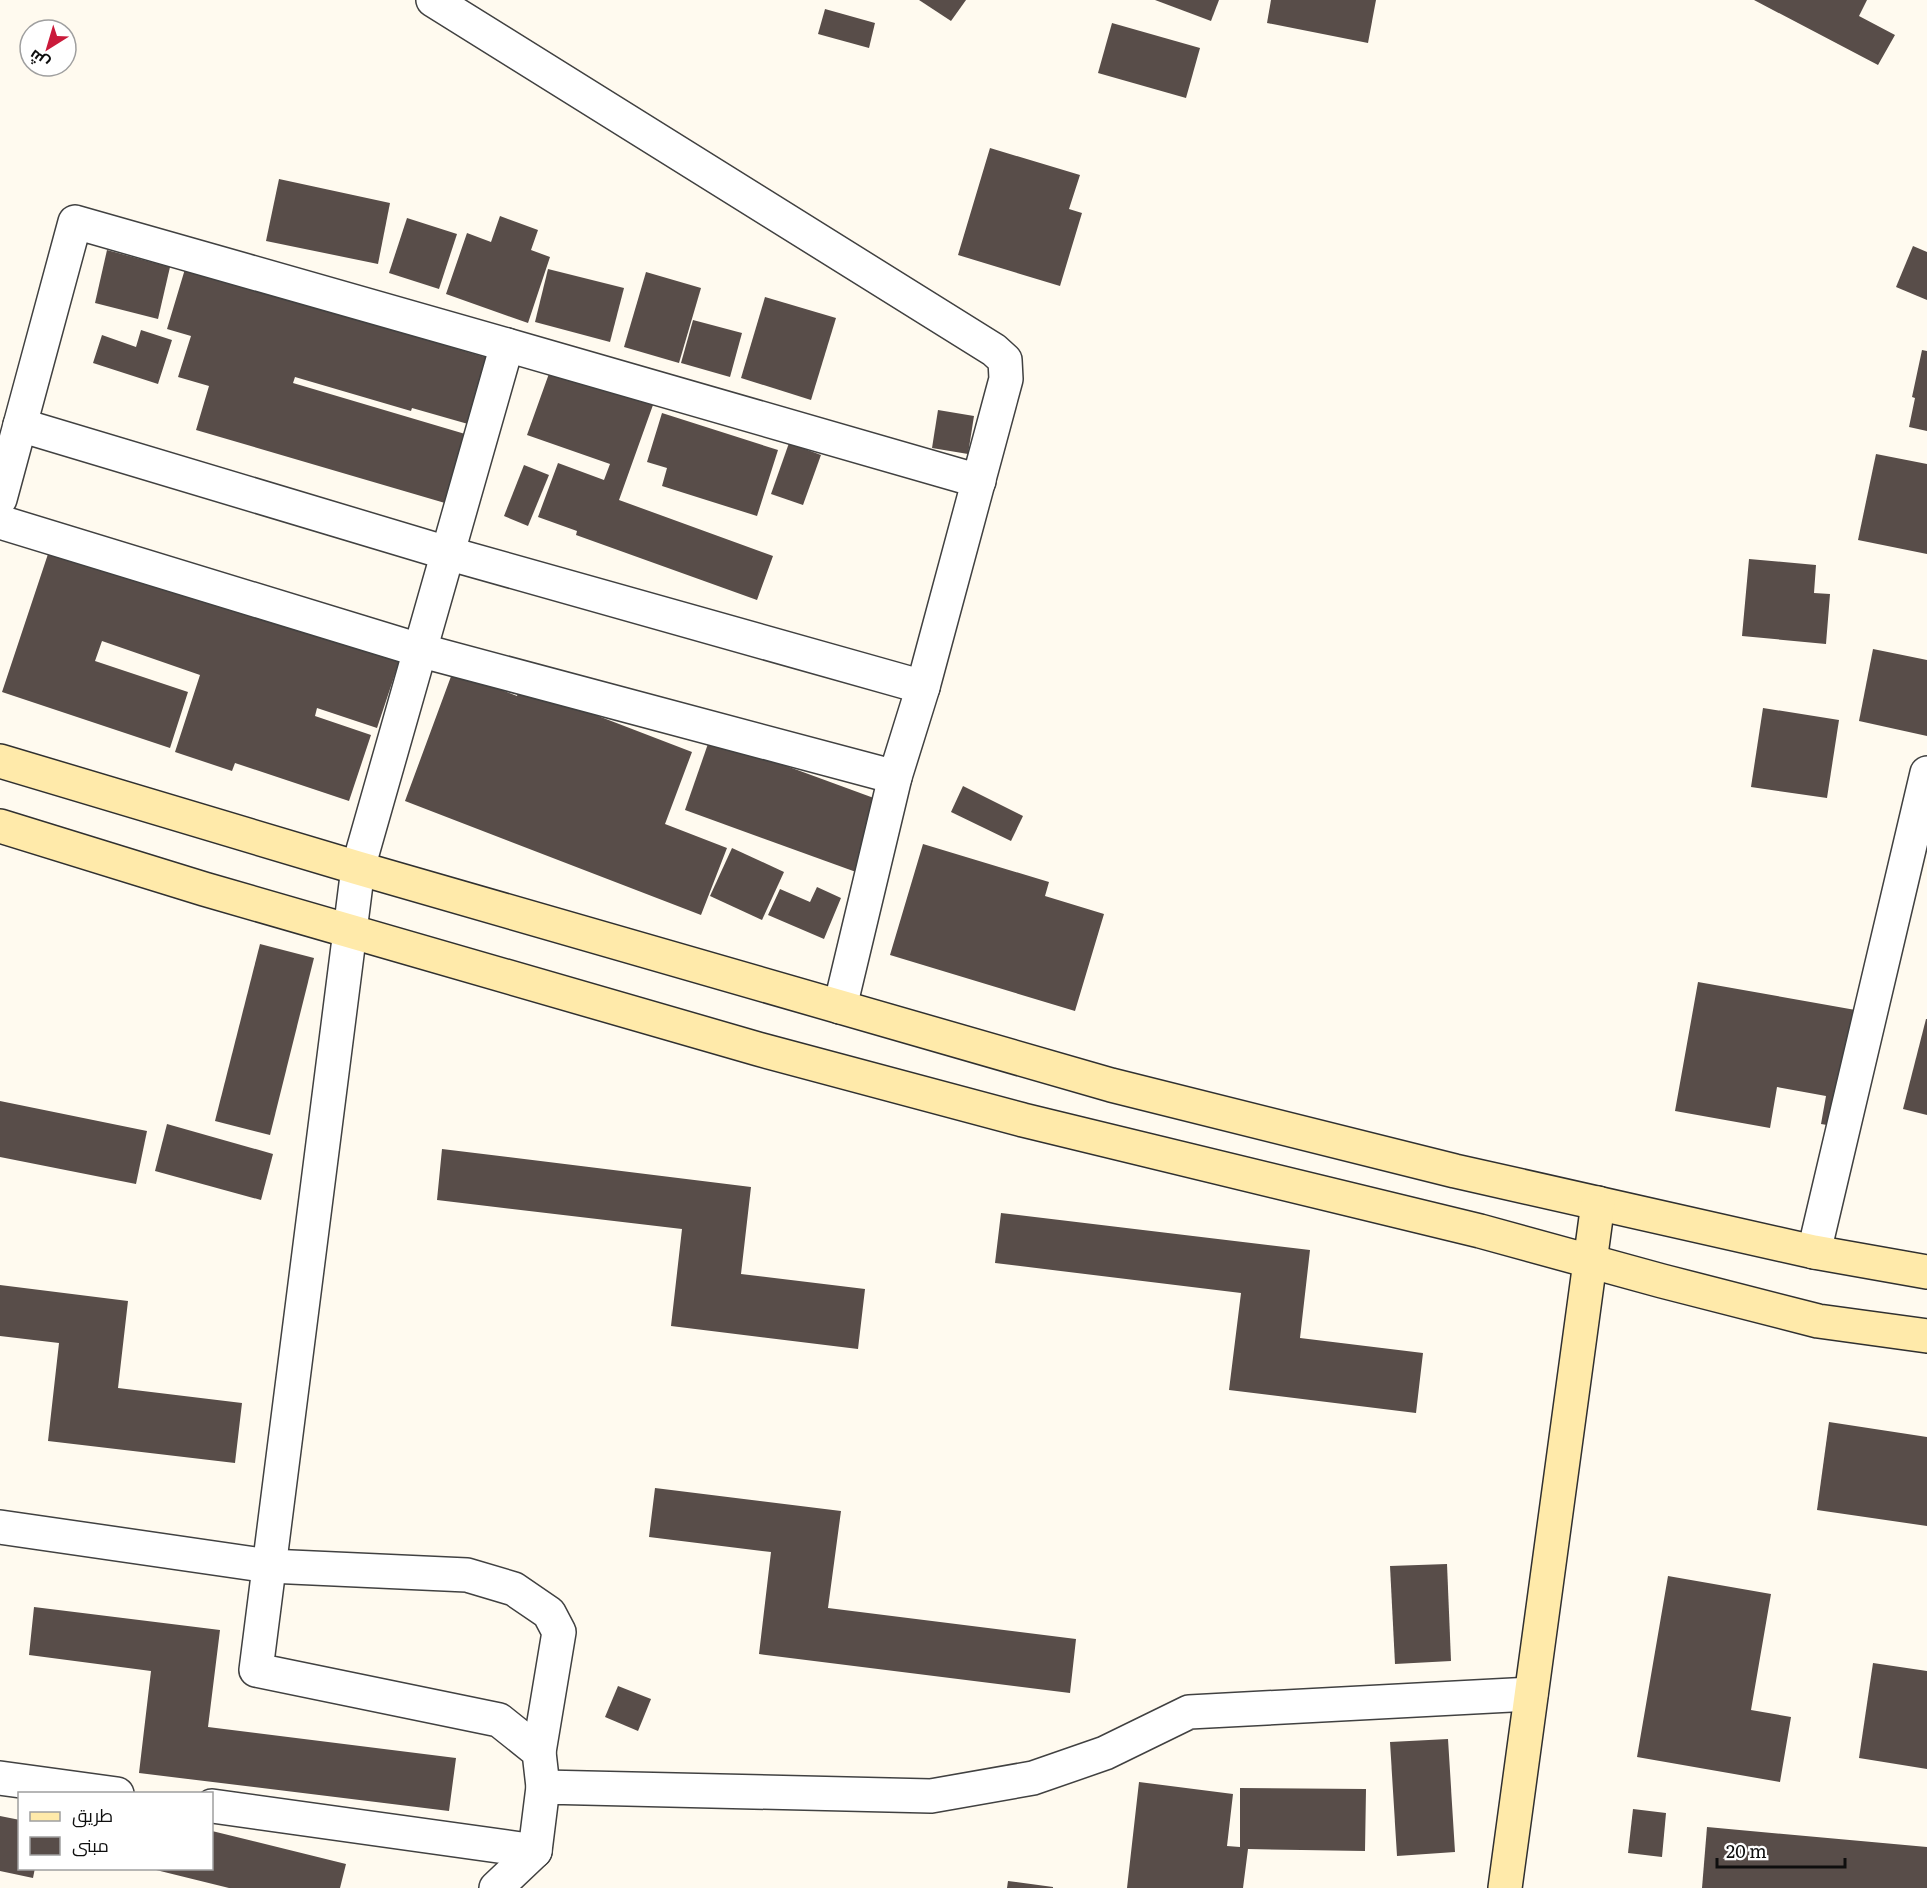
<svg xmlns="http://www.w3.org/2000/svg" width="1927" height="1888" viewBox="0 0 1927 1888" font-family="Literata,Cairo,serif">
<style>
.building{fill:#584d49}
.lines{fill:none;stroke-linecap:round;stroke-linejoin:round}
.street-casing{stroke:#414141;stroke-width:36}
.secondary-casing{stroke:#303030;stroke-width:36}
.street{stroke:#fff;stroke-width:33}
.secondary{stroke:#ffeaaa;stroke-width:33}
</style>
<rect width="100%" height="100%" fill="#fffaef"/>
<!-- building -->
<g class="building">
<path d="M 919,0 L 966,0 L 951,21 Z"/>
<path d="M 1155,0 L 1219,0 L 1211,21 Z"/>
<path d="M 1271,0 L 1376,0 L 1368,43 L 1267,23 Z"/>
<path d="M 1754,0 L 1867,0 L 1859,16 L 1895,35 L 1878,65 Z"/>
<path d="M 825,9 L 875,23 L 869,48 L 818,34 Z"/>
<path d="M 1112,23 L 1200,48 L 1186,98 L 1098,73 Z"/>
<path d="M 990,148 L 1080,175 L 1069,209 L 1082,213 L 1060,286 L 958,255 Z"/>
<path d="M 279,179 L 390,203 L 378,264 L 266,241 Z"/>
<path d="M 500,216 L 538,230 L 531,250 L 550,257 L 528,323 L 446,294 L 467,233 L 491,242 Z"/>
<path d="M 407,218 L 457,234 L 439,289 L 389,273 Z"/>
<path d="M 1913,246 L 1927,252 L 1927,300 L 1896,287 Z"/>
<path d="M 107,250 L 170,267 L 158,319 L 95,303 Z"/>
<path d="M 185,269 L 502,362 L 482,428 L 412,408 L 411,411 L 295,377 L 293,383 L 482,439 L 462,508 L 196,430 L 209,386 L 178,377 L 191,336 L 167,329 Z"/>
<path d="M 548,269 L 624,288 L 610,342 L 535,322 Z"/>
<path d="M 646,272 L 701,288 L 679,363 L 624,347 Z"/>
<path d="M 765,297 L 836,318 L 811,400 L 741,378 Z"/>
<path d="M 693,320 L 742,333 L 730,377 L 681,363 Z"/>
<path d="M 141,330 L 172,340 L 158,384 L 93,363 L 102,335 L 136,347 Z"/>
<path d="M 1922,350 L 1927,351 L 1927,431 L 1909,427 L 1915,398 L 1912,397 Z"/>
<path d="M 551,368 L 653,405 L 619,500 L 773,556 L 757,600 L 576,535 L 577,531 L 538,517 L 558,463 L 604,480 L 610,464 L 527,435 Z"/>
<path d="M 938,410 L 974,416 L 968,454 L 932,448 Z"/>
<path d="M 662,413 L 778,450 L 757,516 L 662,486 L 667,468 L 647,462 Z"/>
<path d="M 789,443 L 821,455 L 803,505 L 771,494 Z"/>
<path d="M 1876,454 L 1927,464 L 1927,554 L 1858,540 Z"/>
<path d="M 524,465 L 549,475 L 528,526 L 504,516 Z"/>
<path d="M 53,539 L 401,656 L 377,728 L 317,708 L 315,716 L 371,735 L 349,801 L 235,763 L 232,771 L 175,752 L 200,675 L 102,641 L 95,661 L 188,692 L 170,748 L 2,692 Z"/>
<path d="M 1749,559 L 1816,565 L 1814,593 L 1830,594 L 1826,644 L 1742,636 Z"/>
<path d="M 1873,649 L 1927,660 L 1927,736 L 1859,721 Z"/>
<path d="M 453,671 L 517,696 L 520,686 L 692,752 L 665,824 L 727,848 L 701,915 L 405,801 Z"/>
<path d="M 1763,708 L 1839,720 L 1827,798 L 1751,787 Z"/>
<path d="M 710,738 L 882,801 L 856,872 L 685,810 Z"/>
<path d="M 963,786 L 1023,816 L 1011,841 L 951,812 Z"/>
<path d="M 923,844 L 1049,882 L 1045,896 L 1104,914 L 1075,1011 L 890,955 Z"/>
<path d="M 732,848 L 784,872 L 762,920 L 710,896 Z"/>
<path d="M 817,887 L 841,898 L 824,939 L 768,915 L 780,889 L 810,902 Z"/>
<path d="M 260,944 L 314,958 L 270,1135 L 215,1121 Z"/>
<path d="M 1698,982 L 1878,1014 L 1858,1130 L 1821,1124 L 1826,1096 L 1777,1087 L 1770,1128 L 1675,1111 Z"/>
<path d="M 1926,1019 L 1927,1019 L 1927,1115 L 1903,1109 Z"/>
<path d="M 0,1101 L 147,1131 L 136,1184 L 0,1157 Z"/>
<path d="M 167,1124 L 273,1154 L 261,1200 L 155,1171 Z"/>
<path d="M 442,1149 L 751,1187 L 741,1274 L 865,1289 L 858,1349 L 671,1326 L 682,1229 L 437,1200 Z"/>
<path d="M 1001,1213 L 1310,1250 L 1300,1338 L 1423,1353 L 1416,1413 L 1229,1390 L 1241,1293 L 995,1263 Z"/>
<path d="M 0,1285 L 128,1301 L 118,1388 L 242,1403 L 235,1463 L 48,1441 L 59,1343 L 0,1336 Z"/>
<path d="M 1829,1422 L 1927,1437 L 1927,1526 L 1817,1510 Z"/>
<path d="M 655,1488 L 841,1511 L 828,1608 L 1076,1639 L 1070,1693 L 759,1654 L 771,1552 L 649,1537 Z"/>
<path d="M 1447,1564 L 1451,1661 L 1395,1664 L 1390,1566 Z"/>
<path d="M 1668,1576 L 1771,1594 L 1751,1710 L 1791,1717 L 1780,1782 L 1637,1757 Z"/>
<path d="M 34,1607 L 220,1630 L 208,1727 L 456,1758 L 449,1811 L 139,1773 L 151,1671 L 29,1655 Z"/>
<path d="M 1873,1663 L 1927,1671 L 1927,1769 L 1859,1758 Z"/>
<path d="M 618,1686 L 651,1699 L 638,1731 L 605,1717 Z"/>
<path d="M 1448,1739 L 1455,1852 L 1397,1856 L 1390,1742 Z"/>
<path d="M 1139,1782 L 1233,1794 L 1227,1846 L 1240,1847 L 1240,1788 L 1366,1789 L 1365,1851 L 1248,1849 L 1243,1888 L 1127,1888 Z"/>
<path d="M 1633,1809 L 1666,1813 L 1662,1857 L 1628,1853 Z"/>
<path d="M 0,1816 L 20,1820 L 20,1868 L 35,1868 L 33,1878 L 0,1871 Z"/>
<path d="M 1707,1827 L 1927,1847 L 1927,1888 L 1702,1888 Z"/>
<path d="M 212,1831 L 346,1864 L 340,1888 L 229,1888 L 152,1869 L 212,1868 Z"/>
<path d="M 1008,1881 L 1053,1887 L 1053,1888 L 1007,1888 Z"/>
</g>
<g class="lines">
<!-- street casing -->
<g class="street-casing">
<g id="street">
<path d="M 433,0 L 994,350 L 1005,360 L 1006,379 L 923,687 L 895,777 L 840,1007"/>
<path d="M 20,425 L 447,553 L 923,687"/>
<path d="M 0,499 L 75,222 L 507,345"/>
<path d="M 0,522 L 419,650 L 895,777"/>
<path d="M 1814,1252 L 1927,773"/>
<path d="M 0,1527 L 269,1566 L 467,1575 L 514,1589 L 549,1613 L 559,1632 L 539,1752"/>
<path d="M 0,1778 L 117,1794"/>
<path d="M 543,1787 L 539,1752 L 499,1720 L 256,1670 L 358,868 L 507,345 L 979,481"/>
<path d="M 212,1806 L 535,1851"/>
<path d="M 496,1888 L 535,1851 L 543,1787 L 931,1796 L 1033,1778 L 1105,1753 L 1189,1712 L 1531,1694"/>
</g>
</g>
<!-- secondary casing -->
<g class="secondary-casing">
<g id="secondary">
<path d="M 0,761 L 358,868 L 1111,1085 L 1455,1171 L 1814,1252 L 1927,1272"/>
<path d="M 0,826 L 204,889 L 758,1049 L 1023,1120 L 1480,1231 L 1662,1281 L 1818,1321 L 1927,1336"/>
<path d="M 1505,1888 L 1598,1203"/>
</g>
</g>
<!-- street -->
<use href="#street" class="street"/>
<!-- secondary -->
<use href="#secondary" class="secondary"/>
</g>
<!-- legend -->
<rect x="18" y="1792" width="195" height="78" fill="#ffffff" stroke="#9f9f9f" stroke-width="1.5"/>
<rect x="30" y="1812" width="30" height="9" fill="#ffeaaa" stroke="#9f9f9f" stroke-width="1.5"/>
<text x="72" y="1822" font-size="18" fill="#0e0e0e">طريق</text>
<rect x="30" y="1837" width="30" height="18" fill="#584d49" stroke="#9f9f9f" stroke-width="1.5"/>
<text x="72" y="1852" font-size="18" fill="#0e0e0e">مبنى</text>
<!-- north arrow -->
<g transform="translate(48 48) rotate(217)"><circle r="28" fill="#ffffff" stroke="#9f9f9f" stroke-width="1.5"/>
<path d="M0-4.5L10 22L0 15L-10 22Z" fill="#ca1a3a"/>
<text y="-9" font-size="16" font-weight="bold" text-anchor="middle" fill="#0e0e0e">ش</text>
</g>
<!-- scale -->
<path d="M1717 1858v9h128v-9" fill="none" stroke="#0e0e0e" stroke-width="3"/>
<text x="1726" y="1858" font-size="18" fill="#0e0e0e" stroke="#ffffff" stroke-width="4.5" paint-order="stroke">20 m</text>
</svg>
